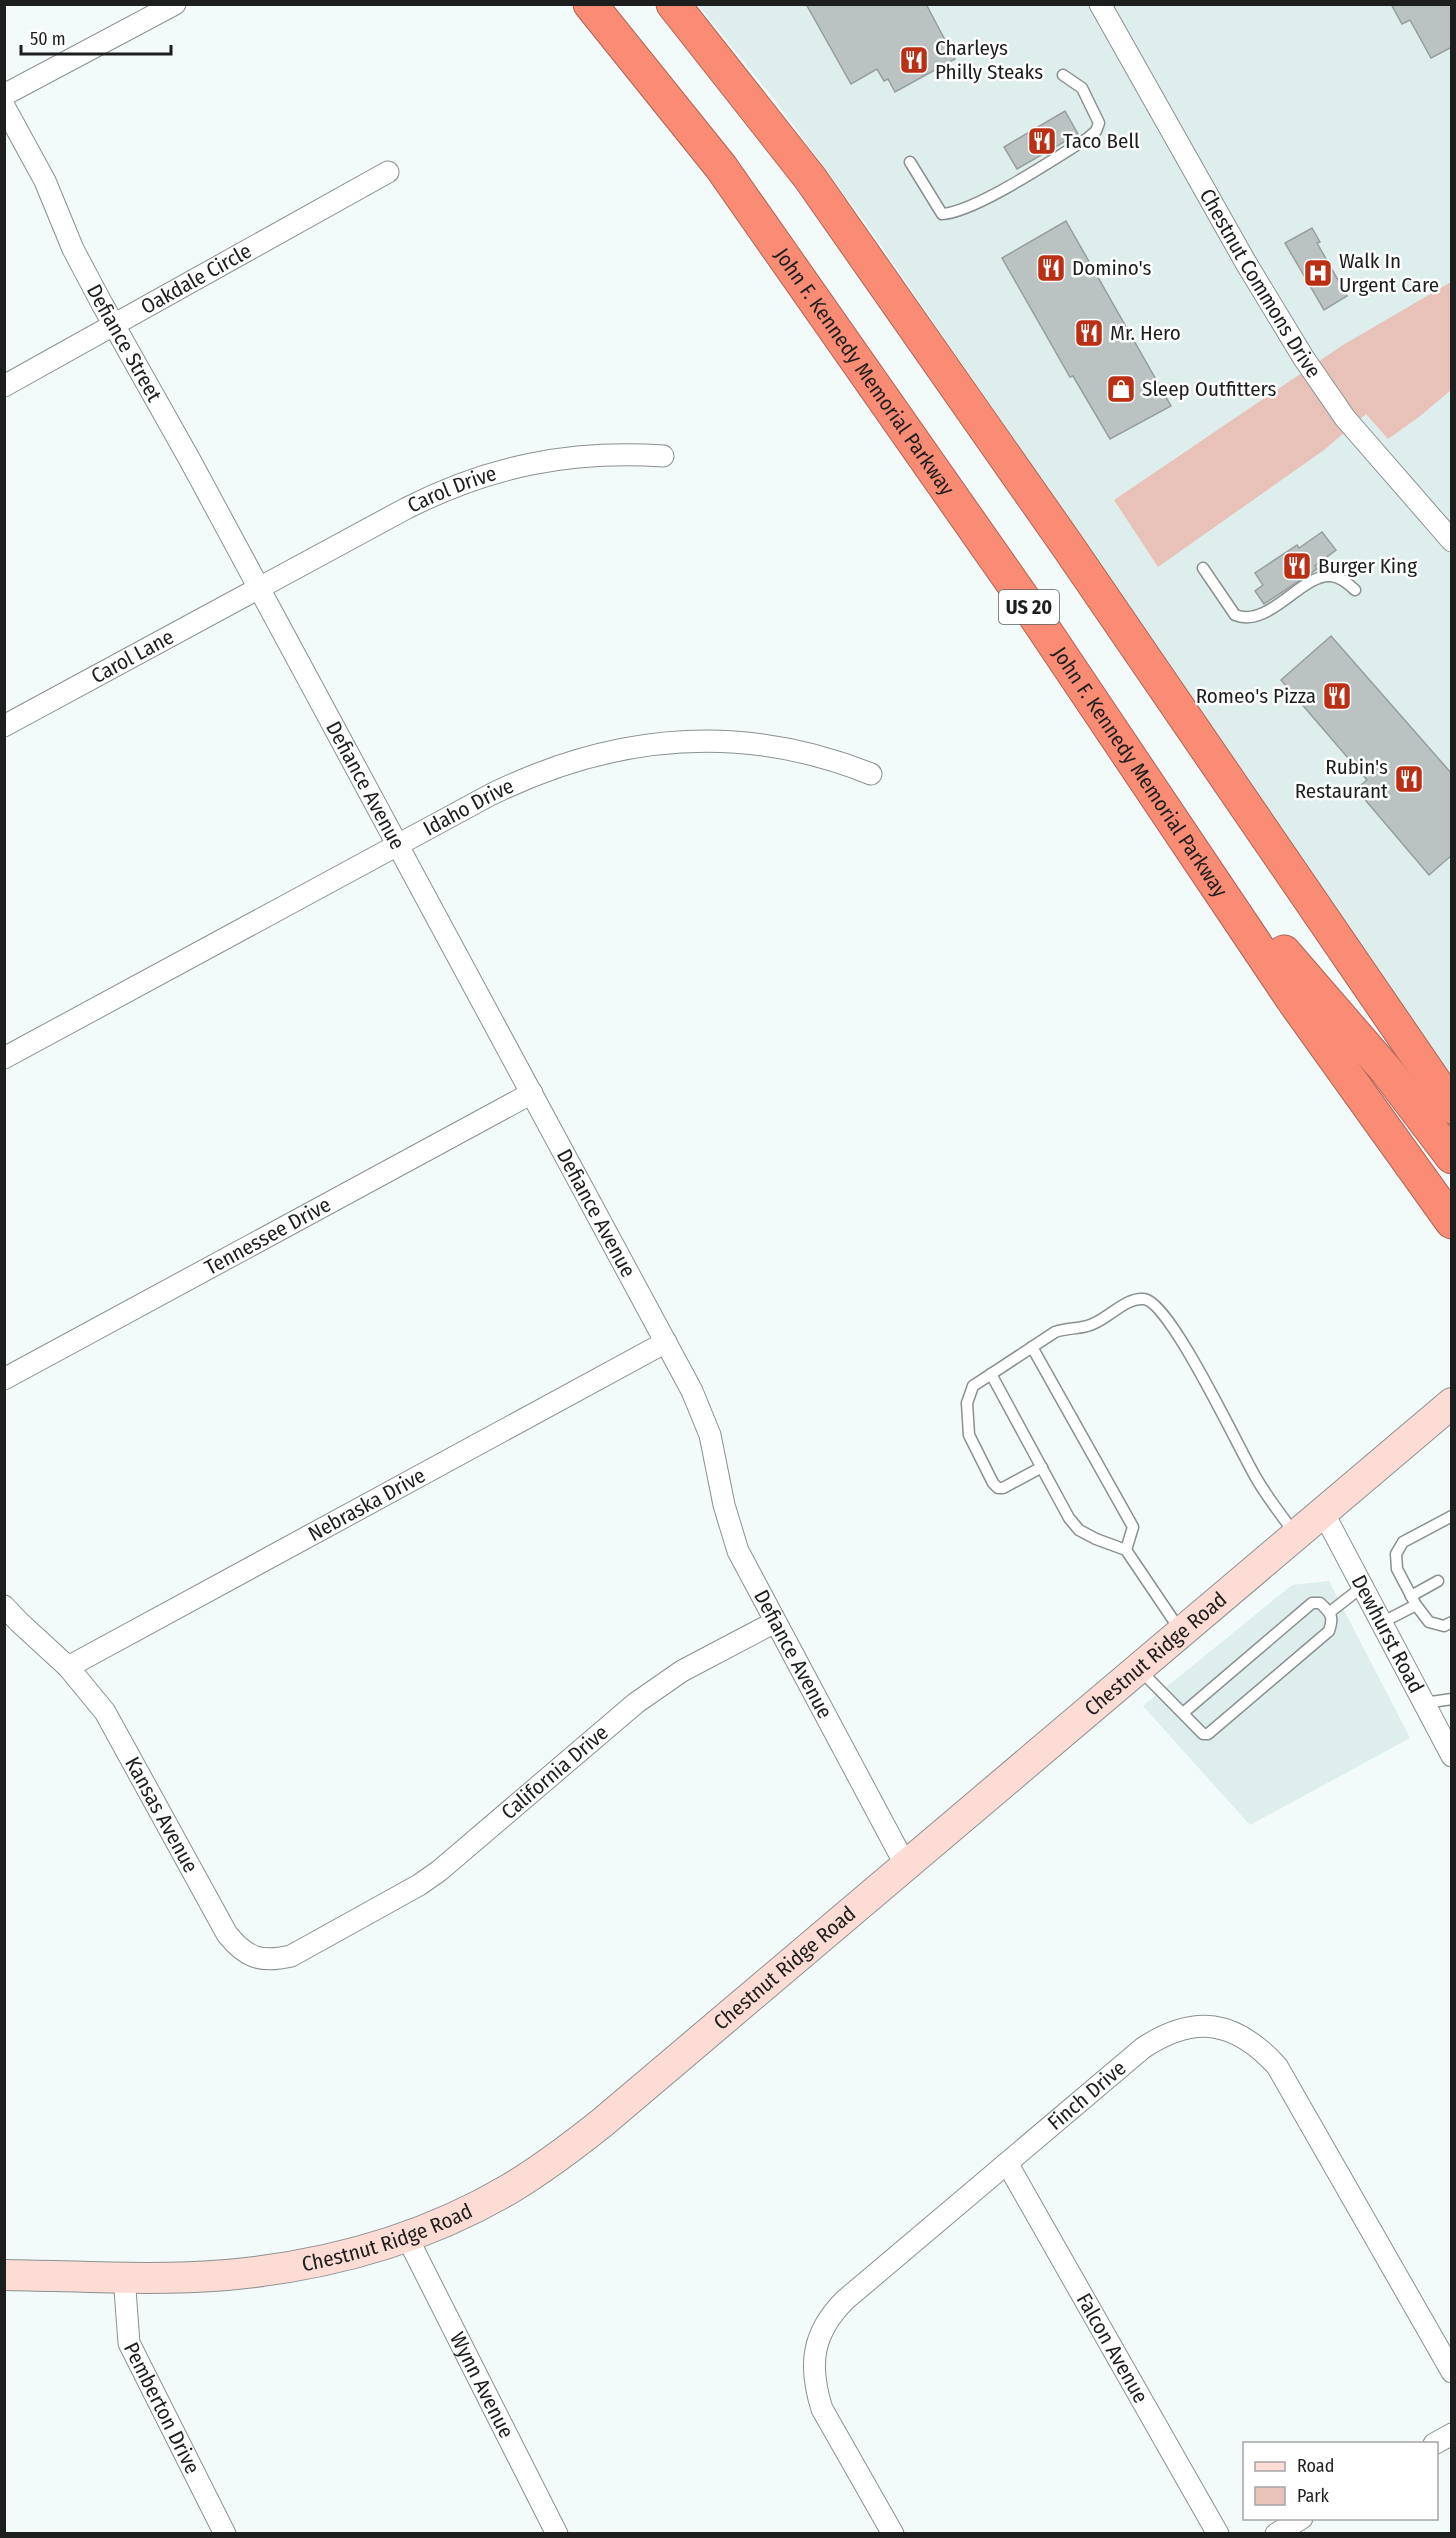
<svg xmlns="http://www.w3.org/2000/svg" width="1456" height="2538" viewBox="0 0 1456 2538" font-family="'Fira Sans Condensed',sans-serif">
<style>
.built{fill:#ddeeed}
.green{fill:#e8c1b9}
.building{fill:#bbc3c2;stroke:#979e9d;stroke-width:1.5}
.lines{fill:none;stroke-linecap:round;stroke-linejoin:round}
.lane-casing{stroke:#8a9190;stroke-width:13}
.street-casing{stroke:#8a9190;stroke-width:23}
.secondary-casing{stroke:#8a9190;stroke-width:32}
.highway-casing{stroke:#ad6557;stroke-width:35}
.lane{stroke:#fff;stroke-width:10}
.street{stroke:#fff;stroke-width:21}
.secondary{stroke:#fedcd6;stroke-width:30}
.highway{stroke:#fa8b75;stroke-width:33}
.labels{text-anchor:middle;stroke-width:5;stroke-linejoin:round;paint-order:stroke}
.shield{fill:#fff;stroke:#616262;stroke-width:1.5}
.shield-label{font-size:20px;font-weight:bold;fill:#1d1f1f}
.poi-label{font-size:21px;fill:#1d1f1f;stroke:#fff;text-anchor:start}
.street-label{font-size:21px;fill:#1d1f1f;stroke:#fff}
</style>
<rect width="100%" height="100%" fill="#f2fafa"/>
<!-- built -->
<g class="built">
<path d="M 698,5 L 1451,5 L 1451,1077 L 871,231 L 774,99 Z"/>
<path d="M 1329,1581 L 1410,1738 L 1250,1825 L 1143,1706 L 1292,1585 Z"/>
</g>
<!-- green -->
<path class="green" d="M 1451,282 L 1451,390 L 1419,417 L 1388,439 L 1366,414 L 1324,450 L 1158,567 L 1114,500 L 1343,345 Z"/>
<!-- building -->
<g class="building">
<path d="M 806,4 L 926,4 L 955,59 L 895,92 L 888,79 L 884,81 L 877,69 L 851,84 Z"/>
<path d="M 1391,4 L 1452,4 L 1452,47 L 1431,58 L 1410,20 L 1402,24 Z"/>
<path d="M 1065,111 L 1078,134 L 1017,169 L 1004,147 Z"/>
<path d="M 1066,221 L 1171,406 L 1110,439 L 1073,376 L 1070,377 L 1002,258 Z"/>
<path d="M 1312,228 L 1320,242 L 1317,243 L 1347,296 L 1324,310 L 1285,243 Z"/>
<path d="M 1322,532 L 1336,550 L 1315,566 L 1317,569 L 1264,604 L 1255,591 L 1263,585 L 1255,573 L 1297,545 L 1299,548 Z"/>
<path d="M 1331,636 L 1452,774 L 1452,855 L 1429,875 L 1356,789 L 1367,780 L 1281,680 Z"/>
</g>
<g class="lines">
<!-- lane casing -->
<g class="lane-casing">
<g id="lane">
<path d="M 910,162 L 942,214 C 976,212 1055,158 1088,138 L 1096,131 L 1099,123 L 1082,88 L 1063,75"/>
<path d="M 1203,568 L 1235,615 C 1269,629 1302,573 1331,576 C 1341,577 1348,584 1355,590"/>
<path d="M 1032,1347 L 1133,1527 L 1126,1550"/>
<path d="M 991,1374 L 1069,1518 L 1079,1530 L 1096,1539 L 1126,1550 L 1180,1630"/>
<path d="M 1042,1467 L 1003,1488 L 998,1488 L 993,1483 L 969,1435 L 967,1403 L 973,1386 L 1055,1332 C 1066,1328 1076,1329 1087,1326 C 1106,1322 1124,1297 1144,1299 C 1170,1301 1239,1449 1255,1476 C 1266,1496 1281,1514 1294,1533"/>
<path d="M 1452,1516 L 1403,1542 L 1396,1554 L 1397,1569 L 1416,1605 L 1429,1622 L 1444,1626 L 1452,1622"/>
<path d="M 1411,1596 L 1438,1581"/>
<path d="M 1330,1612 L 1362,1587"/>
<path d="M 1381,1623 L 1416,1605"/>
<path d="M 1139,1669 L 1203,1734 L 1208,1734 L 1329,1631 C 1334,1617 1331,1613 1320,1603 L 1312,1603 L 1183,1713"/>
<path d="M 1424,1703 L 1452,1699"/>
</g>
</g>
<!-- street casing -->
<g class="street-casing">
<g id="street">
<path id="s1" d="M 1100,4 L 1246,263 L 1303,357 L 1345,418 L 1452,541"/>
<path d="M 4,95 L 175,4"/>
<path id="s2" d="M 4,106 L 45,181 L 73,249 L 101,302 L 191,462 L 692,1391 L 710,1435 L 724,1505 L 738,1551 L 906,1866"/>
<path id="s3" d="M 4,386 L 388,172"/>
<path id="s4" d="M 4,726 L 407,508 C 490,466 570,450 663,456"/>
<path id="s5" d="M 4,1058 L 490,795 C 614,734 742,722 871,774"/>
<path id="s6" d="M 4,1379 L 532,1093"/>
<path id="s7" d="M 1323,1512 L 1452,1756"/>
<path id="s8" d="M 4,1606 L 19,1622 L 68,1667 L 105,1712 L 227,1934 C 246,1958 261,1963 291,1956 L 419,1885 L 439,1871 L 636,1703 L 682,1671 L 775,1622"/>
<path id="s9" d="M 68,1667 L 666,1342"/>
<path id="s10" d="M 1007,2163 L 1218,2534"/>
<path id="s11" d="M 407,2237 L 557,2534"/>
<path id="s12" d="M 124,2276 L 129,2343 L 225,2534"/>
<path d="M 1434,2444 L 1452,2434"/>
<path id="s13" d="M 893,2534 L 822,2409 C 808,2365 812,2333 845,2300 L 1143,2048 C 1195,2014 1235,2020 1277,2066 L 1452,2372"/>
<path d="M 1276,2534 L 1302,2518"/>
</g>
</g>
<!-- secondary casing -->
<g class="secondary-casing">
<g id="secondary">
<path id="s14" d="M 4,2275 C 78,2276 153,2281 227,2275 C 326,2266 425,2239 511,2188 C 544,2168 573,2146 603,2122 L 1452,1403"/>
</g>
</g>
<!-- highway casing -->
<g class="highway-casing">
<g id="highway">
<path id="s15" d="M 590,4 L 721,167 L 1025,601 L 1295,1003 L 1452,1222"/>
<path d="M 673,4 L 810,178 L 1069,548 L 1452,1107"/>
<path d="M 1284,952 L 1386,1070 L 1452,1157"/>
</g>
</g>
<!-- lane -->
<use href="#lane" class="lane"/>
<!-- street -->
<use href="#street" class="street"/>
<!-- secondary -->
<use href="#secondary" class="secondary"/>
<!-- highway -->
<use href="#highway" class="highway"/>
</g>
<!-- icons -->
<defs>
<g id="restaurant-square" transform="scale(1.5)"><rect x="-9" y="-9" width="18" height="18" rx="4" fill="#bb3015" stroke="#fff"/><path d="M-5-6h1v4h1v-4h1v4h1v-4h1v5L-1.5 .5V6h-2V.5L-5-1ZM5-6V6H3V1.5H1.5Q1.5-4 5-6Z" fill="#fff"/></g>
<g id="hospital-square" transform="scale(1.5)"><rect x="-9" y="-9" width="18" height="18" rx="4" fill="#bb3015" stroke="#fff"/><path d="M-5-5h3v3.5h4V-5h3V5h-3V1.5h-4V5h-3Z" fill="#fff"/></g>
<g id="shop-square" transform="scale(1.5)"><rect x="-9" y="-9" width="18" height="18" rx="4" fill="#bb3015" stroke="#fff"/><path d="M-5-2.5h2.3a2.7 3.5 0 0 1 5.4 0H5L5.5 6h-11ZM-1.5-2.5h3a1.5 2.3 0 0 0-3 0Z" fill="#fff"/></g>
</defs>
<g fill-rule="evenodd">
<use href="#restaurant-square" x="914" y="60"/>
<use href="#restaurant-square" x="1042" y="141"/>
<use href="#restaurant-square" x="1051" y="268"/>
<use href="#hospital-square" x="1318" y="273"/>
<use href="#restaurant-square" x="1089" y="333"/>
<use href="#shop-square" x="1121" y="389"/>
<use href="#restaurant-square" x="1297" y="566"/>
<use href="#restaurant-square" x="1337" y="696"/>
<use href="#restaurant-square" x="1409" y="779"/>
</g>
<g class="labels">
<!-- shield labels -->
<rect class="shield" x="999" y="590" width="60" height="34" rx="4.5"/>
<g class="shield-label">
<text x="1029" y="614">US 20</text>
</g>
<!-- poi labels -->
<g class="poi-label">
<text x="935" y="55">Charleys<tspan x="935" dy="24">Philly Steaks</tspan></text>
<text x="1063" y="148">Taco Bell</text>
<text x="1339" y="268">Walk In<tspan x="1339" dy="24">Urgent Care</tspan></text>
<text x="1072" y="275">Domino's</text>
<text x="1110" y="340">Mr. Hero</text>
<text x="1142" y="396">Sleep Outfitters</text>
<text x="1318" y="573">Burger King</text>
<text x="1316" y="703" text-anchor="end">Romeo's Pizza</text>
<text x="1388" y="774" text-anchor="end">Rubin's<tspan x="1388" dy="24">Restaurant</tspan></text>
</g>
<!-- street labels -->
<g class="street-label">
<text dy="7" stroke="none"><textPath href="#s3" startOffset="220">Oakdale Circle</textPath></text>
<text dy="7" stroke="none"><textPath href="#s1" startOffset="322">Chestnut Commons Drive</textPath></text>
<text dy="7" stroke="none"><textPath href="#s2" startOffset="266">Defiance Street</textPath></text>
<text dy="7" stroke="none"><textPath href="#s15" startOffset="459">John F. Kennedy Memorial Parkway</textPath></text>
<text dy="7" stroke="none"><textPath href="#s4" startOffset="507">Carol Drive</textPath></text>
<text dy="7" stroke="none"><textPath href="#s4" startOffset="146">Carol Lane</textPath></text>
<text dy="7" stroke="none"><textPath href="#s15" startOffset="945">John F. Kennedy Memorial Parkway</textPath></text>
<text dy="7" stroke="none"><textPath href="#s2" startOffset="770">Defiance Avenue</textPath></text>
<text dy="7" stroke="none"><textPath href="#s5" startOffset="528">Idaho Drive</textPath></text>
<text dy="7" stroke="none"><textPath href="#s2" startOffset="1256">Defiance Avenue</textPath></text>
<text dy="7" stroke="none"><textPath href="#s6" startOffset="300">Tennessee Drive</textPath></text>
<text dy="7" stroke="none"><textPath href="#s9" startOffset="340">Nebraska Drive</textPath></text>
<text dy="7" stroke="none"><textPath href="#s7" startOffset="138">Dewhurst Road</textPath></text>
<text dy="7" stroke="none"><textPath href="#s14" startOffset="1360">Chestnut Ridge Road</textPath></text>
<text dy="7" stroke="none"><textPath href="#s2" startOffset="1742">Defiance Avenue</textPath></text>
<text dy="7" stroke="none"><textPath href="#s8" startOffset="796">California Drive</textPath></text>
<text dy="7" stroke="none"><textPath href="#s8" startOffset="264">Kansas Avenue</textPath></text>
<text dy="7" stroke="none"><textPath href="#s14" startOffset="874">Chestnut Ridge Road</textPath></text>
<text dy="7" stroke="none"><textPath href="#s13" startOffset="579">Finch Drive</textPath></text>
<text dy="7" stroke="none"><textPath href="#s14" startOffset="388">Chestnut Ridge Road</textPath></text>
<text dy="7" stroke="none"><textPath href="#s10" startOffset="213">Falcon Avenue</textPath></text>
<text dy="7" stroke="none"><textPath href="#s11" startOffset="166">Wynn Avenue</textPath></text>
<text dy="7" stroke="none"><textPath href="#s12" startOffset="140">Pemberton Drive</textPath></text>
</g>
</g>
<!-- border -->
<rect width="1456" height="2538" fill="none" stroke="#1d1f1f" stroke-width="12"/>
<!-- legend -->
<rect x="1243" y="2442" width="195" height="78" fill="#ffffff" stroke="#a5a5a5" stroke-width="1.5"/>
<rect x="1255" y="2462" width="30" height="9" fill="#fedcd6" stroke="#a5a5a5" stroke-width="1.5"/>
<text x="1297" y="2472" font-size="18" fill="#1d1f1f">Road</text>
<rect x="1255" y="2487" width="30" height="18" fill="#e8c1b9" stroke="#a5a5a5" stroke-width="1.5"/>
<text x="1297" y="2502" font-size="18" fill="#1d1f1f">Park</text>
<!-- scale -->
<path d="M21 45v9h150v-9" fill="none" stroke="#1d1f1f" stroke-width="3"/>
<text x="30" y="45" font-size="18" fill="#1d1f1f" stroke="#ffffff" stroke-width="4.5" paint-order="stroke">50 m</text>
</svg>
